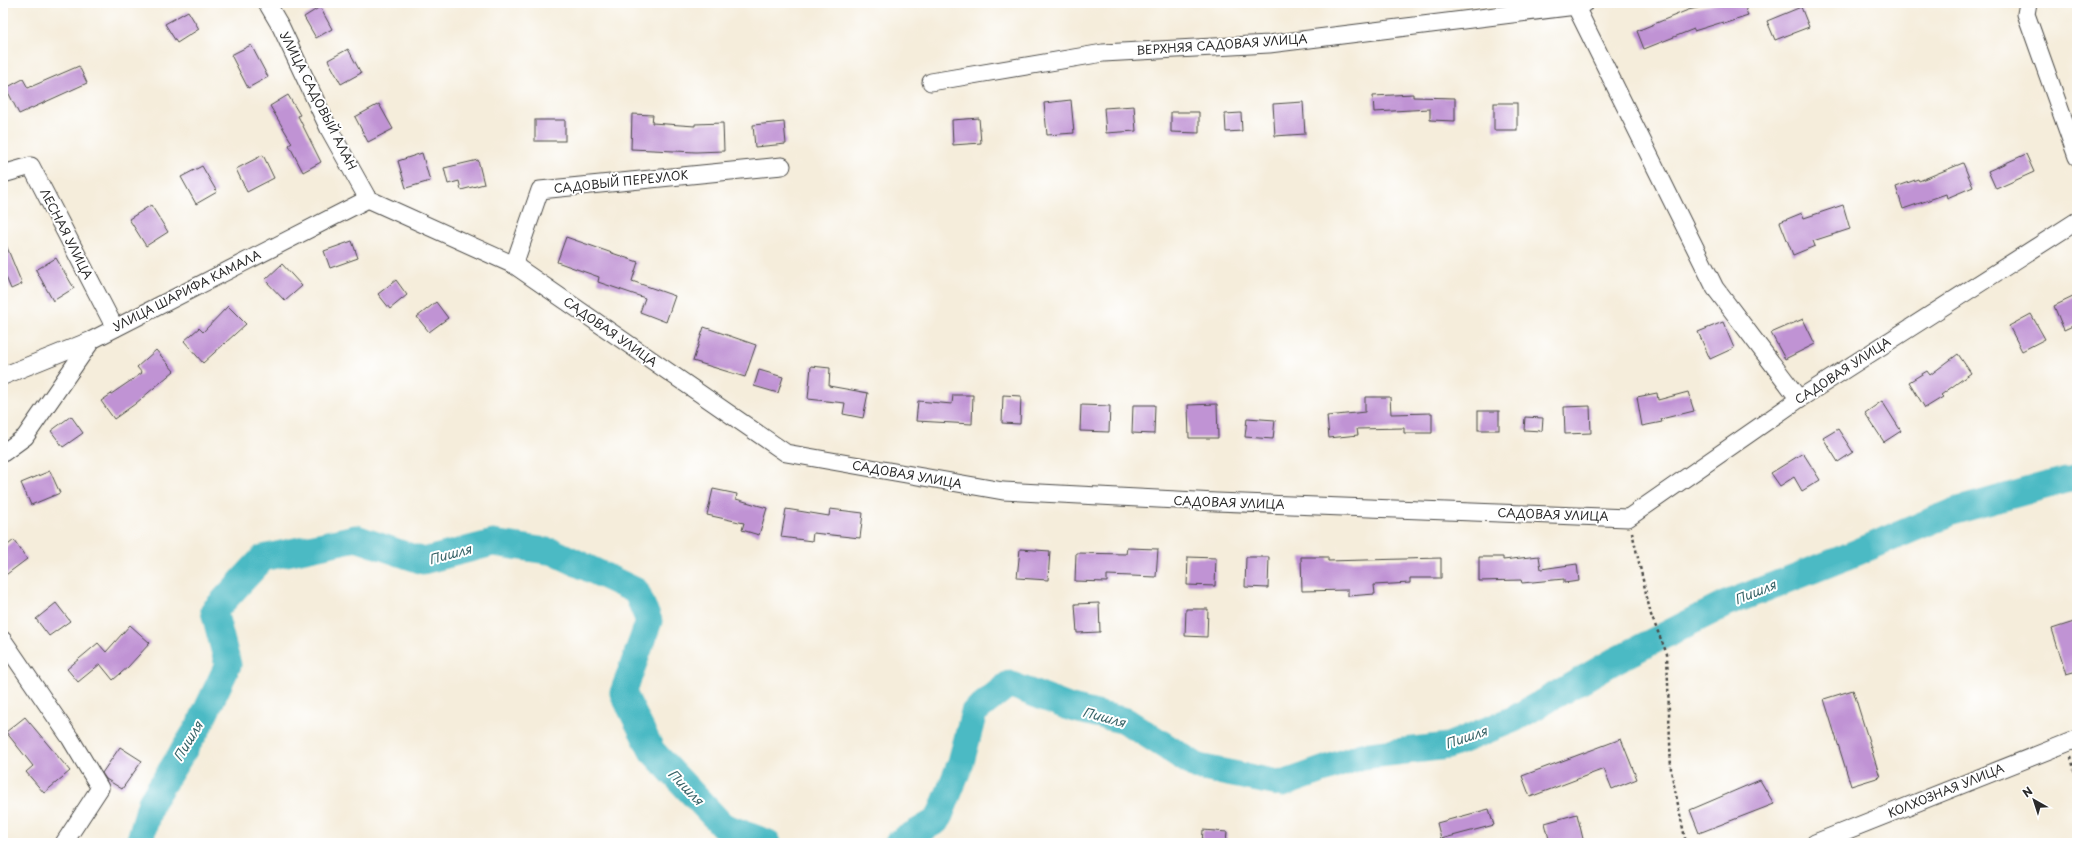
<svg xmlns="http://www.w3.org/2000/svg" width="2080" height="846" viewBox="0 0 2080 846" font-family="'Playpen Sans',sans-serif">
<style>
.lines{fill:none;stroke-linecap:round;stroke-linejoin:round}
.river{stroke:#4cbac4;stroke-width:27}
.building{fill:#c093d4}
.street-casing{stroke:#494845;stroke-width:19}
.path{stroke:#494845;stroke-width:2.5;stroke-dasharray:3 3;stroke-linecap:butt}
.street{stroke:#fff;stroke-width:17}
.labels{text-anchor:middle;stroke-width:4;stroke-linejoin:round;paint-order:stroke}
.street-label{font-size:12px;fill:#2b2b2b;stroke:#fff}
.water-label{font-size:13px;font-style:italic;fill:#386468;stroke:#fff}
</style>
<rect width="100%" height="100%" fill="#fff"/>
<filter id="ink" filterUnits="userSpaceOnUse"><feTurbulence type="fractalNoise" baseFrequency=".025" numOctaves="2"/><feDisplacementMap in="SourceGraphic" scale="8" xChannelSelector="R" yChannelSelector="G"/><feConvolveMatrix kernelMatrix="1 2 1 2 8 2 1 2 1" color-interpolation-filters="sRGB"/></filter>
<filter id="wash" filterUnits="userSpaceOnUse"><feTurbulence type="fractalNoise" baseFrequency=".012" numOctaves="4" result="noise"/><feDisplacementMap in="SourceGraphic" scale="16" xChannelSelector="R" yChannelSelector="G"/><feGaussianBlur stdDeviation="0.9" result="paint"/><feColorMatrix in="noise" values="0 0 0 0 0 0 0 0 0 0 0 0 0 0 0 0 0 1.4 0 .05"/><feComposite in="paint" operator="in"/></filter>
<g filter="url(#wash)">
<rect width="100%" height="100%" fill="#f5eddb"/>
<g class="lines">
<!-- river -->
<g class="river">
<path d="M 139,843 L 151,802 L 199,726 L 228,665 L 214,611 L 263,558 L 356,538 L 423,561 L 493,543 L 554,552 L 636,591 L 649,621 L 623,693 L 652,751 L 723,826 L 768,843"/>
<path d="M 898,843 L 938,820 L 961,762 L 974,712 L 1009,684 L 1071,708 L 1126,721 L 1198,767 L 1283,784 L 1362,756 L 1448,746 L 1514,719 L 1616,660 L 1726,604 L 1846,557 L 1955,511 L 2077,477"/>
</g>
</g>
<g id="blocks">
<!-- building -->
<g class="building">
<path d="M 1720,3 L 1744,3 L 1748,16 L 1724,24 L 1723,22 L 1694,31 L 1694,29 L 1644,49 L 1637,31 L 1688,10 Z"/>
<path d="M 320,7 L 332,29 L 316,38 L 304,17 Z"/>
<path d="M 1801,7 L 1809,27 L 1775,40 L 1767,21 Z"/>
<path d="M 188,11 L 199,29 L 177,43 L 165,24 Z"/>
<path d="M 251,45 L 268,77 L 248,88 L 231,55 Z"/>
<path d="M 348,49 L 361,73 L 341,84 L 328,60 Z"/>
<path d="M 79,66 L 87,83 L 19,114 L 6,88 L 23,79 L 28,88 Z"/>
<path d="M 1413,94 L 1413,97 L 1455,98 L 1455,121 L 1430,120 L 1430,109 L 1374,112 L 1373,96 Z"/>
<path d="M 288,95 L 300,115 L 298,116 L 321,162 L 303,172 L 289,145 L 292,143 L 270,106 Z"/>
<path d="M 1071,100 L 1074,133 L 1047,135 L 1044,103 Z"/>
<path d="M 1303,102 L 1305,134 L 1275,136 L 1273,104 Z"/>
<rect x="1494" y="103" width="23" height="27"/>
<path d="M 379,104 L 393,129 L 368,142 L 355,117 Z"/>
<path d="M 1134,106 L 1136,131 L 1106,133 L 1104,108 Z"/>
<path d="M 1171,112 L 1199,112 L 1199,133 L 1171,132 Z"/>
<path d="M 1241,113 L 1242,131 L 1226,132 L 1225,114 Z"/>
<path d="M 632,114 L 653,115 L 652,123 L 695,126 L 695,124 L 723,123 L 724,151 L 696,152 L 631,149 Z"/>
<path d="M 979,118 L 981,143 L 953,145 L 952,120 Z"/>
<rect x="535" y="120" width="30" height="21"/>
<path d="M 784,122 L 786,144 L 755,147 L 753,125 Z"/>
<path d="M 422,153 L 430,181 L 406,188 L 398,161 Z"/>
<path d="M 2026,154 L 2034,172 L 1996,189 L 1988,171 Z"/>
<path d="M 263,155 L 274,178 L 247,192 L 236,169 Z"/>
<path d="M 478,160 L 484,184 L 461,190 L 459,181 L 448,184 L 444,168 Z"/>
<path d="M 1963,163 L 1973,187 L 1947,198 L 1946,194 L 1903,209 L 1896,187 L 1918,179 L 1919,181 Z"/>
<path d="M 202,166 L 217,192 L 196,204 L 181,177 Z"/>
<path d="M 151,205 L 168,232 L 146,246 L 129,219 Z"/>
<path d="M 1843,205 L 1850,229 L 1813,241 L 1815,246 L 1793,255 L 1780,222 L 1802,213 L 1804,218 Z"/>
<path d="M 566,237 L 638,262 L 632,281 L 675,296 L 666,322 L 640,312 L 645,298 L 598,282 L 599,277 L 557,262 Z"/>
<path d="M 4,240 L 22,284 L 11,289 L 3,270 Z"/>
<path d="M 352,241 L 358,258 L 330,268 L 324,251 Z"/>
<path d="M 56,258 L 74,288 L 53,301 L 36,270 Z"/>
<path d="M 282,264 L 302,286 L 285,301 L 265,280 Z"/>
<path d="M 396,280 L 407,295 L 390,309 L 378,294 Z"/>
<path d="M 2077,295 L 2077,324 L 2064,330 L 2054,306 Z"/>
<path d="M 436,302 L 448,318 L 429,332 L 417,317 Z"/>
<path d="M 228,306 L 246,324 L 203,363 L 184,341 L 199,328 L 203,332 Z"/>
<path d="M 2031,314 L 2045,339 L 2022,351 L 2009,326 Z"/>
<path d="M 1803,319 L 1815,344 L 1785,359 L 1771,333 Z"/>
<path d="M 1723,322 L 1734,348 L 1710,359 L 1698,332 Z"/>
<path d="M 704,327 L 756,345 L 745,377 L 693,361 Z"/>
<path d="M 156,350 L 174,371 L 135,404 L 114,419 L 101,401 L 142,373 L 137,367 Z"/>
<path d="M 1958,354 L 1971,373 L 1941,395 L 1943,397 L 1925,408 L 1909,382 L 1927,371 L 1930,375 Z"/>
<path d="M 811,366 L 830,368 L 829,386 L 868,393 L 863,418 L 843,414 L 845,403 L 808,399 Z"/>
<path d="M 759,370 L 783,377 L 778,393 L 754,386 Z"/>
<path d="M 1688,392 L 1694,411 L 1661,419 L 1662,422 L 1642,426 L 1637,397 L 1657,393 L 1658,400 Z"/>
<path d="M 953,395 L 973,395 L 972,424 L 916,421 L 918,401 L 952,404 Z"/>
<path d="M 1003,395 L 1021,396 L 1020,424 L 1002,423 Z"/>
<path d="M 1365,397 L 1390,397 L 1391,414 L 1432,413 L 1432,433 L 1404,433 L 1404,428 L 1357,429 L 1358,435 L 1329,438 L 1327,416 L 1365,412 Z"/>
<path d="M 1882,401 L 1901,431 L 1884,442 L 1865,413 Z"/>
<path d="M 1217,404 L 1218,438 L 1189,438 L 1188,405 Z"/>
<path d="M 1081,405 L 1110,406 L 1109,432 L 1080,431 Z"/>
<path d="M 1133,405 L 1155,405 L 1154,434 L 1132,433 Z"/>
<path d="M 1590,406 L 1591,433 L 1565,434 L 1564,407 Z"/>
<rect x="1478" y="411" width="21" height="19"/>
<path d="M 71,416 L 83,433 L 63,447 L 51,431 Z"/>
<path d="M 1525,417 L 1543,418 L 1542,431 L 1524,430 Z"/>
<path d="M 1247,418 L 1275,420 L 1273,439 L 1245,437 Z"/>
<path d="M 1838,429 L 1853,452 L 1838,462 L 1823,438 Z"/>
<path d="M 1803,453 L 1820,480 L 1802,491 L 1794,477 L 1780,486 L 1771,473 Z"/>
<path d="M 50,471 L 60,493 L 31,505 L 21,483 Z"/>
<path d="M 713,489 L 737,494 L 736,499 L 767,508 L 759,535 L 742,530 L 744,523 L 707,515 Z"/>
<path d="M 786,509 L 829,516 L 830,509 L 863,513 L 860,538 L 813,533 L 812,541 L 781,537 Z"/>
<path d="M 14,540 L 27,559 L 3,577 L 3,549 Z"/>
<path d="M 1127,548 L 1158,549 L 1156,577 L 1107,575 L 1107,582 L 1075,581 L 1076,553 L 1126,554 Z"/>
<path d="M 1020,549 L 1050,551 L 1048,580 L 1017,578 Z"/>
<path d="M 1539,556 L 1541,569 L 1577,564 L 1579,581 L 1564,583 L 1564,579 L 1522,583 L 1521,580 L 1479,581 L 1479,557 L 1503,557 L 1503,560 Z"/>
<path d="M 1188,557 L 1216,558 L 1215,586 L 1187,585 Z"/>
<path d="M 1246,557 L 1269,557 L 1268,588 L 1245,587 Z"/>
<path d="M 1301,557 L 1328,557 L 1328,561 L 1441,558 L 1441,578 L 1410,578 L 1410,583 L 1374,585 L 1375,594 L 1348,596 L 1348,590 L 1302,591 Z"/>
<path d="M 56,603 L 70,621 L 49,636 L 36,619 Z"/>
<path d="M 1099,603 L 1100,632 L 1077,633 L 1075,604 Z"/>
<path d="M 1186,609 L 1208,609 L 1207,637 L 1185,636 Z"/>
<path d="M 2077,621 L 2077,671 L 2066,674 L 2052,629 Z"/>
<path d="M 130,625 L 150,643 L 128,667 L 113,680 L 100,664 L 78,682 L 67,669 L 98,643 L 106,652 Z"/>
<path d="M 1853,690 L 1880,777 L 1851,786 L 1824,699 Z"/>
<path d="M 25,717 L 70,771 L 44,793 L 26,772 L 33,766 L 6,732 Z"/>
<path d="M 1621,739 L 1637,779 L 1612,789 L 1604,769 L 1530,797 L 1522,776 Z"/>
<path d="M 120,747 L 142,761 L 122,789 L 106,779 L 102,773 Z"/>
<path d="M 1760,780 L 1774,804 L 1699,833 L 1690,810 Z"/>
<path d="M 1489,809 L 1494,825 L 1441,839 L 1437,823 Z"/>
<path d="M 1577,814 L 1584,843 L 1550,843 L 1545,823 Z"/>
<path d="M 1203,830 L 1227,832 L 1226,843 L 1202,843 Z"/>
</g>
</g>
</g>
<g filter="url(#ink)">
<use href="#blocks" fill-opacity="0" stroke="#494845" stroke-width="1"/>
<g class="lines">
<!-- street casing -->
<g class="street-casing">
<g id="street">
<path d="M 267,3 L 281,27 L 329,129 L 368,199"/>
<path d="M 1574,3 L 1715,288 L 1799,399"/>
<path d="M 2028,3 L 2026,14 L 2077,157"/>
<path d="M 931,82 L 1103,53 L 1269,44 L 1576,6 L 1585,3"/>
<path d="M 3,174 L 31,166 L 115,328"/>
<path d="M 368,199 L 514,265 L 786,453 L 1003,491 L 1216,502 L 1628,518 L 1799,399 L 2077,221"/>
<path d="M 514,265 L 540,190 L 782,166"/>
<path d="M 3,376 L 92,340 L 368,199"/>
<path d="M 3,453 L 25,437 L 92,340"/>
<path d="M 3,640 L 70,738 L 100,788 L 64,843"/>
<path d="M 1815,843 L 2077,739"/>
</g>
</g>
<!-- path -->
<g class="path">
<path d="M 1632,532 L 1651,615 L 1667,654 L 1671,771 L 1686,843"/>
<path d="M 2071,757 L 2077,781"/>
</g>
<!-- street -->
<use href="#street" class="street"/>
</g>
</g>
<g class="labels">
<!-- street labels -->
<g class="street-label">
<text transform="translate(1222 45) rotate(-4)" y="4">ВЕРХНЯЯ САДОВАЯ УЛИЦА</text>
<text transform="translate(318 101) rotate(63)" y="4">УЛИЦА САДОВЫЙ АЛАН</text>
<text transform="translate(621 182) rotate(-6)" y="4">САДОВЫЙ ПЕРЕУЛОК</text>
<text transform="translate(66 234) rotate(63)" y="4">ЛЕСНАЯ УЛИЦА</text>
<text transform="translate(187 291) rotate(-27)" y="4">УЛИЦА ШАРИФА КАМАЛА</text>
<text transform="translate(610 332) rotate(35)" y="4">САДОВАЯ УЛИЦА</text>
<text transform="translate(1843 371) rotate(-33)" y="4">САДОВАЯ УЛИЦА</text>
<text transform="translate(907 475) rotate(10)" y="4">САДОВАЯ УЛИЦА</text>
<text transform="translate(1229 503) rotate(2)" y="4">САДОВАЯ УЛИЦА</text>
<text transform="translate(1553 515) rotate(2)" y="4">САДОВАЯ УЛИЦА</text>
<text transform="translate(1946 791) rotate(-22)" y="4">КОЛХОЗНАЯ УЛИЦА</text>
</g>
<!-- water labels -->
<g class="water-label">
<text transform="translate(450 554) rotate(-15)" y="5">Пишля</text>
<text transform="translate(1755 592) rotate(-22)" y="5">Пишля</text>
<text transform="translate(1104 717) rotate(15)" y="5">Пишля</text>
<text transform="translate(1466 737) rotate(-19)" y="5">Пишля</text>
<text transform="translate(188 741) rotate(-59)" y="5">Пишля</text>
<text transform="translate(686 787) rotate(46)" y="5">Пишля</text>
</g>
</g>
<!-- margin -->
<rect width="2080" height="846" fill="none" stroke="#fff" stroke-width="16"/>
<!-- north arrow -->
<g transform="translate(2034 800) rotate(321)" stroke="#ffffff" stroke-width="3" paint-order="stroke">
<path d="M0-3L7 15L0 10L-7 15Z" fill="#2b2b2b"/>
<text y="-6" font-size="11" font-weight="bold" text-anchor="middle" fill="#2b2b2b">N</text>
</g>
</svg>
